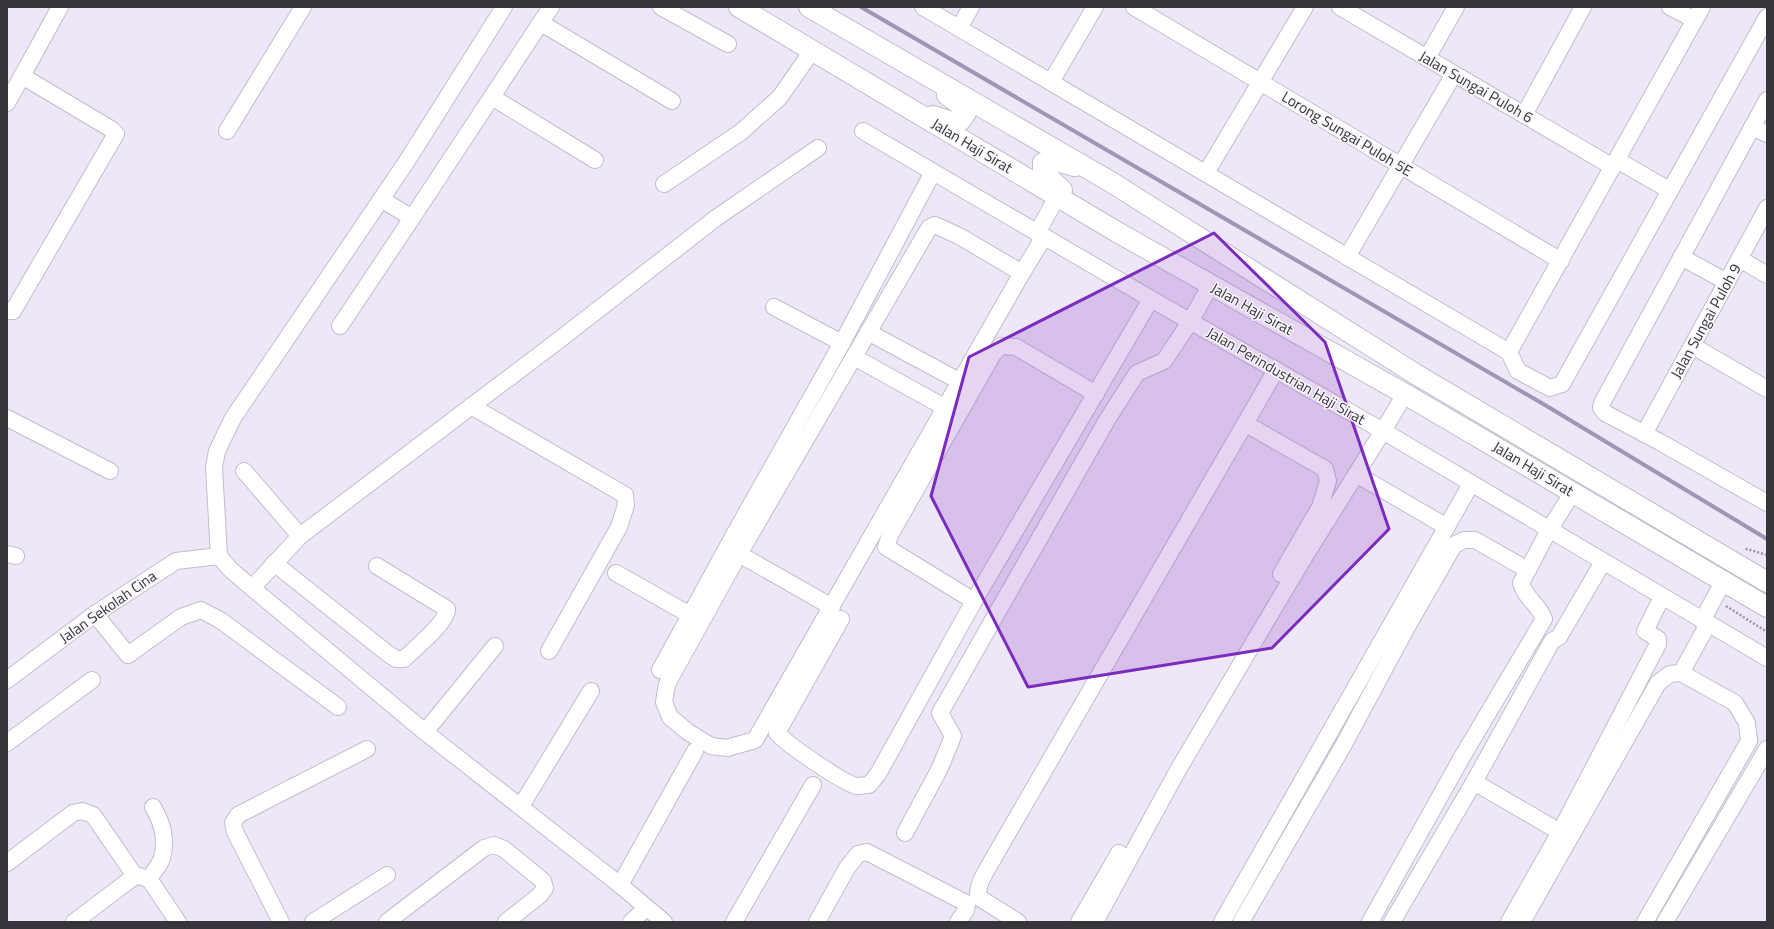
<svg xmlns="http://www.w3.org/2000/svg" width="1774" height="929" viewBox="0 0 1774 929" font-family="'Titillium Web',sans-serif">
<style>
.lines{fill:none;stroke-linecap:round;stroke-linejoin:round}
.stream{stroke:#a294b5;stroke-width:4}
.minor-casing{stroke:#c2bccc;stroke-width:18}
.major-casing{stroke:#c2bccc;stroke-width:22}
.path{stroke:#9b96a1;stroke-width:2.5;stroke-dasharray:2 2;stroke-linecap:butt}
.minor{stroke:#fff;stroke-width:16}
.major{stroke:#fff;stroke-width:20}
.marked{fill:#7b2cbf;fill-opacity:0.2;stroke:#7b2cbf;stroke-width:3;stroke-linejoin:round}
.labels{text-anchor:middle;stroke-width:3;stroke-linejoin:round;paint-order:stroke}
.street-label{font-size:15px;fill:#37353b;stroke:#f9f7fd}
</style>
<rect width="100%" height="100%" fill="#eee7f7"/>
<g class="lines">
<!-- stream -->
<path class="stream" d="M 861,7 L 1545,405 L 1767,539"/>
<!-- minor casing -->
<g class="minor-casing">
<g id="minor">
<path d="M 504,7 L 407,161 L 233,418 L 217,451 L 214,467 L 219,556 L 230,569 L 252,588 L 425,732 L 620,885 L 664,922"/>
<path d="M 661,7 L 728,44"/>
<path d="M 923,7 L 1509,352 L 1518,371 L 1550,388 L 1562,384 L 1767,17"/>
<path d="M 1134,7 L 1561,261"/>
<path d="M 1340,7 L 1613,167"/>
<path d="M 1670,7 L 1695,20"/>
<path d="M 541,23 L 672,101"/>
<path d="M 959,28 L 971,7"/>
<path d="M 1427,58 L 1456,7"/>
<path d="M 22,76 L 60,7"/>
<path d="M 1051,82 L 1095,7"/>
<path d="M 492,97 L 595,160"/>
<path d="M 1767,100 L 1602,403 L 1601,408 L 1605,413 L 1660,442 L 1767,503"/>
<path d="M 7,103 L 22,76 L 111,129 L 116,134 L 13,311 L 7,311"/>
<path d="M 1524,115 L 1583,7"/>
<path d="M 1752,127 L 1767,134"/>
<path d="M 227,131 L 303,7"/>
<path d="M 863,131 L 1151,299 L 1383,431 L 1302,561 L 1178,770 L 1095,922"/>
<path d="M 1617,160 L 1669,190"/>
<path d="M 1206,173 L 1305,7"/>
<path d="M 664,184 L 741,132 L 780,97 L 812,51"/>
<path d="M 412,218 L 551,7"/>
<path d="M 935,225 L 959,236 L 1022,273 L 755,740 L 727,748 L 711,746 L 688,732 L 670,717 L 664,702 L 667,684 L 739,554 L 929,228 Z"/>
<path d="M 1037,233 L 1057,197"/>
<path d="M 1347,257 L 1454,74"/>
<path d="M 1681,257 L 1727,282"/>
<path d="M 1740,259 L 1767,275"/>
<path d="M 1022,273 L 1044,237"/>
<path d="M 774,307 L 842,343"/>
<path d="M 340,326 L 412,218 L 381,199"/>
<path d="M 868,332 L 959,381"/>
<path d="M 1693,346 L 1767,389"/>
<path d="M 1509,352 L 1702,7"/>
<path d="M 854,357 L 944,407"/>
<path d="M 1405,394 L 1383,431 L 1767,658"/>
<path d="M 471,406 L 625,495 L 626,505 L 619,527 L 549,651"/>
<path d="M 7,418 L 110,471"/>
<path d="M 1246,424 L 1325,469 L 1328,481 L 1320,507 L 1281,574"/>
<path d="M 1644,434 L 1767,208"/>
<path d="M 244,471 L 300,536"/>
<path d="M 1356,474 L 1447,527"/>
<path d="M 7,554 L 16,556"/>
<path d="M 739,554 L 832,607"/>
<path d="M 274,563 L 387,653 L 396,659 L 404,659 C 414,649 447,623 447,609 L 377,566"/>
<path d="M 616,573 L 690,615"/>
<path d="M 252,588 L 300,536 L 559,340 L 716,218 L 818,148"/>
<path d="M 974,601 L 886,547 L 890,535 L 993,354 L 1001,346 L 1016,347 L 1096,394"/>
<path d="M 95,614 L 128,655 L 181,617 L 201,610 L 220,620 L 338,707"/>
<path d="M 841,619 L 777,733 C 785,743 846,785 857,786 C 861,786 865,785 869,785 L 878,774 L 974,601 L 1151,299"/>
<path d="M 1702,621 L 1723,582"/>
<path d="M 660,670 L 735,533 L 842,343 L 933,172"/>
<path d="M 7,680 L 95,614 L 176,561 L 219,556"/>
<path d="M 425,732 L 495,646"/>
<path d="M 7,743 L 92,680"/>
<path d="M 1474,782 L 1560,832"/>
<path d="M 521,806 L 591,691"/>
<path d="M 905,833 L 940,768 L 953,736 L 940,713 L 1107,420 L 1137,373 L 1164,361 L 1190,322 L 1210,286"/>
<path d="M 7,863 L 73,813 L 82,811 L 93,815 L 135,876"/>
<path d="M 138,876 L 149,879 L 178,922"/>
<path d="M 149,879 C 153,872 160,865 162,858 C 167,840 162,822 153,807"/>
<path d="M 620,885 L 695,751"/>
<path d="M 74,922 L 135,876"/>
<path d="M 281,922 L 235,832 L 233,823 L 238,815 L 367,749"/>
<path d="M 313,922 L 387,875"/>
<path d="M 387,922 L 484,848 L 494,845 L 504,849 L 543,881 L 545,888 L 540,895 L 506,922"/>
<path d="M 631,922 L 646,908"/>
<path d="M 734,922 L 813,785"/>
<path d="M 817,922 L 847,868 L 858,854 L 867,852 L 964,902 L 967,904 L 966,910 L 958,922"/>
<path d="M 1018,922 L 978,897 C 977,885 984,875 990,864 L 1276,370"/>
<path d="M 1079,922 L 1119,853"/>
<path d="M 1222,922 L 1471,484"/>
<path d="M 1241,922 L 1343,746 L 1407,627 L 1454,545 L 1464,540 L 1475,540 L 1528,570"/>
<path d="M 1370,922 L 1462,757 L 1544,619 C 1538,603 1526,600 1521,583 L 1549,530 L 1573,492"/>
<path d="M 1392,922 L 1474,782 L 1552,641 L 1559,637 L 1603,562"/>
<path d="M 1509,922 L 1560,832 L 1658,644 L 1658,639 L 1645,631 L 1662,597"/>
<path d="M 1522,922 L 1658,683 L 1670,674 L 1681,673 L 1708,624"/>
<path d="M 1645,922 L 1749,741 L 1747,723 L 1735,703 L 1681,673"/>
<path d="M 1665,922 L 1767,749"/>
</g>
</g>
<!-- major casing -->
<g class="major-casing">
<g id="major">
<path d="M 739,7 L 1117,232 L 1405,394 L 1767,607"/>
<path d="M 809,7 L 1111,182 L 1417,375 L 1767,582"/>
<path d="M 933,116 L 954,123 L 960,121 L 966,113 L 959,104 L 947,95"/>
<path d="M 1062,190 L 1043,172 L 1043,163 L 1052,160 L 1075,166"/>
</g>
</g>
<!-- path -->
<g class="path">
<path d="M 1746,550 L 1747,549 L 1767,555"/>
<path d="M 1726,606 L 1767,632"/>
</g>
<!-- minor -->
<use href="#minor" class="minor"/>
<!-- major -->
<use href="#major" class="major"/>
</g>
<!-- marked area -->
<path class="marked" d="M 1214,233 L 1325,342 L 1389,529 L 1272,648 L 1028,687 L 931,496 L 969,357 Z"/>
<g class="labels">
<!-- street labels -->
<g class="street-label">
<text transform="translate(1476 87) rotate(30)" y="5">Jalan Sungai Puloh 6</text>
<text transform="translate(1347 134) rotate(31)" y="5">Lorong Sungai Puloh 5E</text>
<text transform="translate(972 146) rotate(31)" y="5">Jalan Haji Sirat</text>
<text transform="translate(1252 309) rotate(29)" y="5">Jalan Haji Sirat</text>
<text transform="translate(1706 321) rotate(-61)" y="5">Jalan Sungai Puloh 9</text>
<text transform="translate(1286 376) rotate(30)" y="5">Jalan Perindustrian Haji Sirat</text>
<text transform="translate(1533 469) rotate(31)" y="5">Jalan Haji Sirat</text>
<text transform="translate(108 607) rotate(-35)" y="5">Jalan Sekolah Cina</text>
</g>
</g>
<!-- border -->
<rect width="1774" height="929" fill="none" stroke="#37353b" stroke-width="16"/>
</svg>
